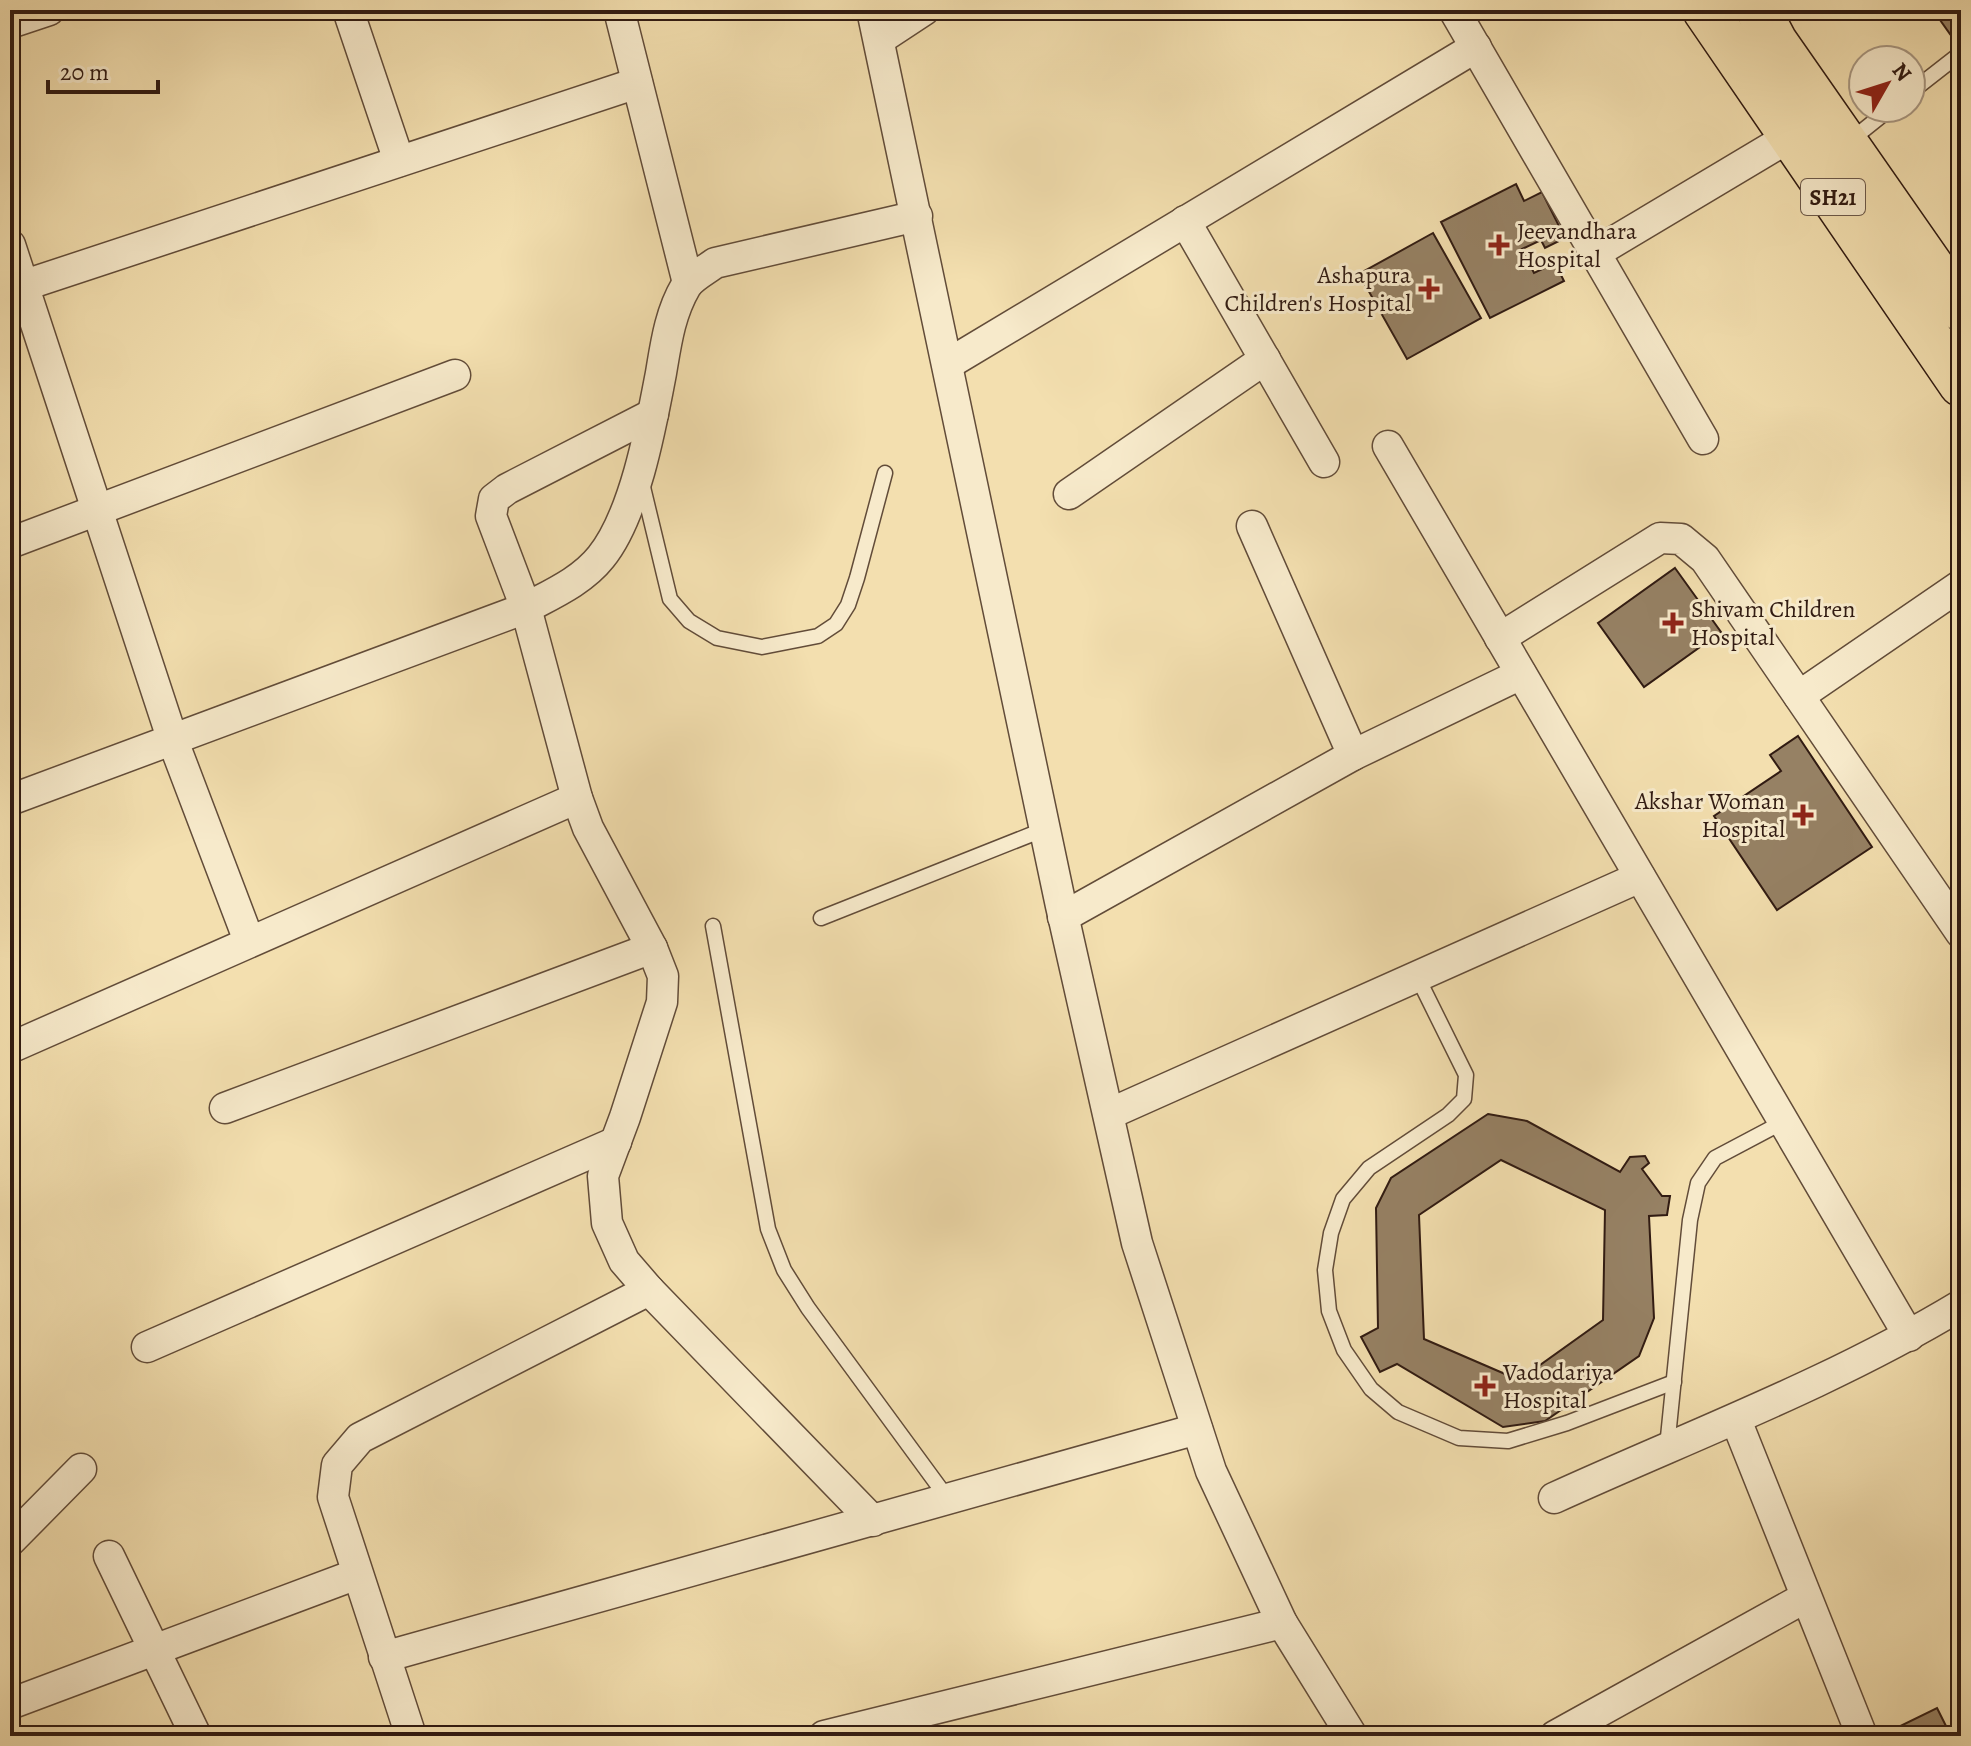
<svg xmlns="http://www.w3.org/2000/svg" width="1971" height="1746" viewBox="0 0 1971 1746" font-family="Alegreya,serif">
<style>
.building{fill:#968164;stroke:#311b12;stroke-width:2;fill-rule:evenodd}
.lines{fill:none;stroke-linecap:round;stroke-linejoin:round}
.lane-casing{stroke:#624c39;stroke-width:17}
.street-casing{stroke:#624c39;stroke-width:33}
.primary-casing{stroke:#311b12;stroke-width:47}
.lane{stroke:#f7eacb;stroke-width:14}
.street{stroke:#f7eacb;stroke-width:30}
.primary{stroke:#f3dfaf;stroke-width:44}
.poi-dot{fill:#8f2418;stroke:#f7eacb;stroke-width:3}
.labels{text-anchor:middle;stroke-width:6;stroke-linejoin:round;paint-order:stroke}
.shield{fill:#f7eacb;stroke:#6c594a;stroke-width:2}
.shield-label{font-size:22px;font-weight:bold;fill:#311b12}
.poi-label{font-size:24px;fill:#311b12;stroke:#f7eacb;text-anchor:start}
</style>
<rect width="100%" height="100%" fill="#f3dfaf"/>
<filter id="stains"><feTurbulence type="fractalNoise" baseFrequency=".0025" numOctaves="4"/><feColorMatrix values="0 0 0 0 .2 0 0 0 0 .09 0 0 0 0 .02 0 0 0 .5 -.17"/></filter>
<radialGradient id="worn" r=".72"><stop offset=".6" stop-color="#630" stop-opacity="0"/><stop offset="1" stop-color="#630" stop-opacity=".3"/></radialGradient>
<!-- building -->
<g class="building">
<path d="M 1933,10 L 1961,10 L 1961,26 L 1950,34 Z"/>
<path d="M 1516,184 L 1524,201 L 1542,192 L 1565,238 L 1545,248 L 1541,240 L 1522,249 L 1534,273 L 1555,263 L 1564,281 L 1490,318 L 1441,222 Z"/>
<path d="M 1433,233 L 1481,318 L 1407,359 L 1359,274 Z"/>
<path d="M 1675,568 L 1721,632 L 1644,687 L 1598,623 Z"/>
<path d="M 1798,736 L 1872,847 L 1777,910 L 1714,816 L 1781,771 L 1770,755 Z"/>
<path d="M 1488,1114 L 1527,1121 L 1620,1172 L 1630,1157 L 1645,1156 L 1649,1163 L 1642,1169 L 1662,1196 L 1670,1196 L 1667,1215 L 1649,1216 L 1654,1318 L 1639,1356 L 1545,1421 L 1503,1427 L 1397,1364 L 1380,1372 L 1361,1337 L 1378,1328 L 1376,1208 L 1391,1178 ZM 1501,1160 L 1605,1210 L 1603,1320 L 1519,1380 L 1424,1339 L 1419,1215 Z"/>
<path d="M 1937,1708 L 1951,1736 L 1885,1736 L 1884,1734 Z"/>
</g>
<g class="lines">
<!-- lane casing -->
<g class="lane-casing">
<g id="lane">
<path d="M 1911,92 L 1961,53"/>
<path d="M 1851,140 L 1891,108"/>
<path d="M 642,483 L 670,599 L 689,621 L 717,638 L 762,647 L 818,636 L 836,624 L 848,605 L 857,578 L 885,473"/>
<path d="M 821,918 L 1045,829"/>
<path d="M 713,926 L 768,1229 L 784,1270 L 808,1308 L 948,1499"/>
<path d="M 1417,976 L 1466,1075 L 1464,1099 L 1448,1115 L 1369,1168 L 1343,1199 L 1331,1233 L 1325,1270 L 1329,1311 L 1344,1350 L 1371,1389 L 1398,1412 L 1459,1438 L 1508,1441 L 1567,1423 L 1674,1382"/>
<path d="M 1667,1447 L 1690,1220 L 1698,1183 L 1715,1158 L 1783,1122"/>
</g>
</g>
<!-- street casing -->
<g class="street-casing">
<g id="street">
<path d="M 348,10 L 399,161"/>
<path d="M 619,10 L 688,283"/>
<path d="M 872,10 L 1061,906 L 1137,1243 L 1211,1471 L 1282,1623 L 1352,1736"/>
<path d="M 1454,10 L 1703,439"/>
<path d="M 10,23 L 49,10"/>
<path d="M 880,39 L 924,10"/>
<path d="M 1185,221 L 1324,462"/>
<path d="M 10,245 L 173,741 L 249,941"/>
<path d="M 1595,253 L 1791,136"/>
<path d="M 10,290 L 637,83"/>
<path d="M 948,364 L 1476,47"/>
<path d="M 653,414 L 507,489 L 494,499 L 491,516 L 526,608 L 577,798 L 588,828 L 652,948 L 663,976 L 662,1002 L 625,1117 L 603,1176 L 607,1223 L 624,1261 L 649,1290 L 873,1521"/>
<path d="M 1388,446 L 1909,1336"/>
<path d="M 1069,494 L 1265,359"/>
<path d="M 1252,526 L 1353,755"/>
<path d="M 10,543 L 455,375"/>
<path d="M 1500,638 L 1660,538 L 1681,539 L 1705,559 L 1961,933"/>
<path d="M 1799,696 L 1961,585"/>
<path d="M 10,800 L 526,608 C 552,594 582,581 601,557 C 635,515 651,426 661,373 C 666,343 670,313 686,286 C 692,277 706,270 715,263 L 917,216"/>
<path d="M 1063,917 L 1353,755 L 1521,674"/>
<path d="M 10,1048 L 577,798"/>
<path d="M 225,1108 L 652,948"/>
<path d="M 1109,1114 L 1640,877"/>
<path d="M 147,1347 L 616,1142"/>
<path d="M 1736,1420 L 1862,1736"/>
<path d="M 1554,1498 C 1690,1436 1832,1383 1961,1305"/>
<path d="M 10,1541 L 81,1469"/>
<path d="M 109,1556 L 196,1736"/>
<path d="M 384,1657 L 1197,1429"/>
<path d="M 10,1704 L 357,1574"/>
<path d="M 411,1736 L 333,1497 L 337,1465 L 360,1438 L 649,1290"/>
<path d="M 824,1736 L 1282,1623"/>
<path d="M 1555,1736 L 1806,1597"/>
</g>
</g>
<!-- primary casing -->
<g class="primary-casing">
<g id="primary">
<path d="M 1705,10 L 1961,384"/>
<path d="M 1758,10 L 1775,42 L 1961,309"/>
</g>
</g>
<!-- lane -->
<use href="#lane" class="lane"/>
<!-- street -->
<use href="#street" class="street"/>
<!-- primary -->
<use href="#primary" class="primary"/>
</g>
<!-- markers -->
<g class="poi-dot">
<path d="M1495 233h8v8h8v8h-8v8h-8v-8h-8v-8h8z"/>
<path d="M1425 277h8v8h8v8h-8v8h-8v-8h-8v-8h8z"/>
<path d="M1669 611h8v8h8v8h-8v8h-8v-8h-8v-8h8z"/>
<path d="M1799 803h8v8h8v8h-8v8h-8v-8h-8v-8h8z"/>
<path d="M1481 1374h8v8h8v8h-8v8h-8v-8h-8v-8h8z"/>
</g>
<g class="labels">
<!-- shield labels -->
<rect class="shield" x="1801" y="179" width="64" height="36" rx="6"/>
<g class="shield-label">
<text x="1833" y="205">SH21</text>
</g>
<!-- poi labels -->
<g class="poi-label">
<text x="1517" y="239">Jeevandhara<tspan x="1517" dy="28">Hospital</tspan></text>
<text x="1411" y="283" text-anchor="end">Ashapura<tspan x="1411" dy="28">Children's Hospital</tspan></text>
<text x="1691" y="617">Shivam Children<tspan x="1691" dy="28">Hospital</tspan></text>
<text x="1785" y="809" text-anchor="end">Akshar Woman<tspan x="1785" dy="28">Hospital</tspan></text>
<text x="1503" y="1380">Vadodariya<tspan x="1503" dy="28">Hospital</tspan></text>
</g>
</g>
<!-- margin -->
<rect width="1971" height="1746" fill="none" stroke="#f3dfaf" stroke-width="40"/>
<rect x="12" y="12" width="1947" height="1722" fill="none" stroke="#311b12" stroke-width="4"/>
<rect x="20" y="20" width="1931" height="1706" fill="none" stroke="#311b12" stroke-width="2"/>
<!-- north arrow -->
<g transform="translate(1887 84) rotate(51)"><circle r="38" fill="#f7eacb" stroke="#a89781" stroke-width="2"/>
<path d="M0-6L14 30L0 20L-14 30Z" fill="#8f2418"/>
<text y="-12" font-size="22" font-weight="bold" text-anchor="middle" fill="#311b12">N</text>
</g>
<!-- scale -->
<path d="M48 80v12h110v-12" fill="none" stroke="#311b12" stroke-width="4"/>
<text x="60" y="80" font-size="24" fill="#311b12" stroke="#f7eacb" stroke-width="6" paint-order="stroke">20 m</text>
<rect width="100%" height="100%" filter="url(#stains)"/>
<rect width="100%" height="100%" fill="url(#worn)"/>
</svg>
